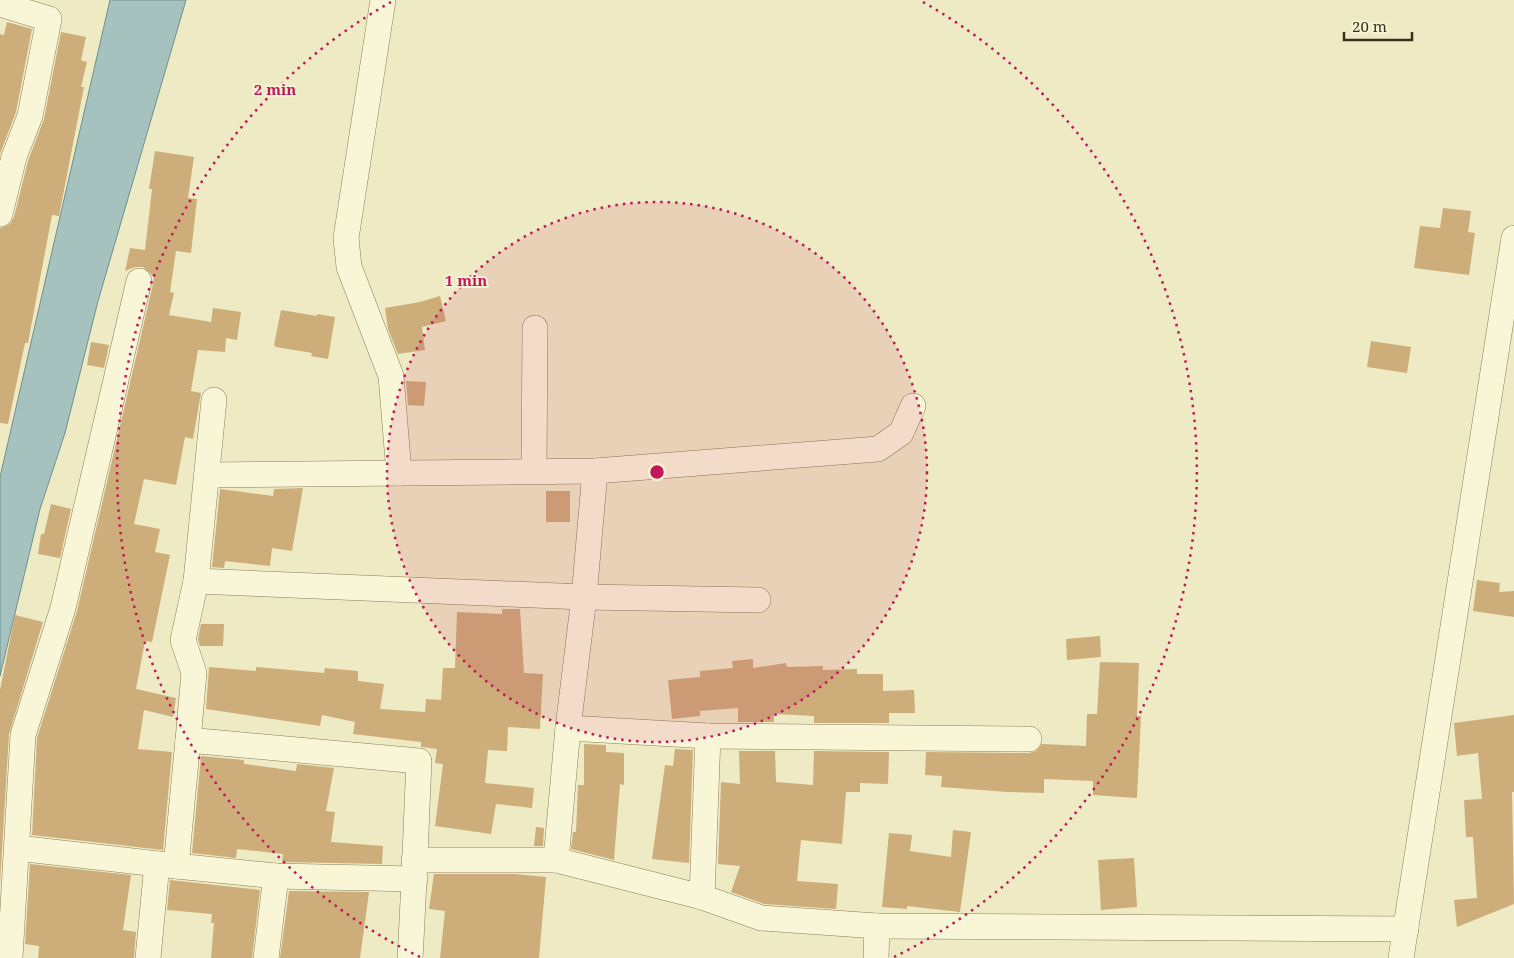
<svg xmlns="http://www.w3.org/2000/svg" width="1514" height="958" viewBox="0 0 1514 958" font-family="'Noto Serif',serif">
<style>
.water{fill:#a6c2bf;stroke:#6d908e}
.building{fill:#cdad7a}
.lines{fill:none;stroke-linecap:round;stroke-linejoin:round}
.street-casing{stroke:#897d5a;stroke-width:26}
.street{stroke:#f9f6d8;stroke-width:25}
.ring{fill:none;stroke:#c2185b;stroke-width:2.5;stroke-dasharray:2.5 5}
.centre{fill:#c2185b;stroke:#f6f3d4;stroke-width:2.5}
.ring-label{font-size:15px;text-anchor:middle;font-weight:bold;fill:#c2185b;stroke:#f6f3d4;stroke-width:4;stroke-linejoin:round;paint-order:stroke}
</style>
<rect width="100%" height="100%" fill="#eeebc4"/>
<!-- water -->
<path class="water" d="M 110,0 L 186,0 L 98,301 L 65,433 L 40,509 L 0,676 L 0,477 Z"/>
<!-- building -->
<g class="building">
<path d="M 7,22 L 32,29 L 16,112 L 0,154 L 0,34 L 4,35 Z"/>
<path d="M 61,32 L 86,37 L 81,60 L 87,62 L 81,87 L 84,87 L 59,216 L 52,215 L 28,343 L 25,343 L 8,424 L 0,423 L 0,228 L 10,224 L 14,217 L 28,161 L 44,119 Z"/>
<path d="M 155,151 L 194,157 L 188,198 L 197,199 L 191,253 L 176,251 L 170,292 L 174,293 L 169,315 L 211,322 L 213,308 L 241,312 L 237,340 L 226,338 L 225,352 L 198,350 L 191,391 L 201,393 L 193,439 L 185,437 L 176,485 L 144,479 L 134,524 L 160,529 L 155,552 L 170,555 L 152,642 L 145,641 L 136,689 L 176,698 L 173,717 L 144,710 L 138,749 L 172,752 L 163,850 L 32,835 L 37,738 L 77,611 L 153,284 L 154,277 L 143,267 L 135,267 L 125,271 L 130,248 L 145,250 L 152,189 L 149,189 Z"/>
<path d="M 1443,208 L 1471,211 L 1468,232 L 1475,233 L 1469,275 L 1414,268 L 1420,226 L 1440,228 Z"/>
<path d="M 440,296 L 446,321 L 422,327 L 425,350 L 398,354 L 388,329 L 385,308 L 420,302 Z"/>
<path d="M 281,310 L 317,316 L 317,314 L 335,317 L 328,359 L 311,356 L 312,353 L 276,347 L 274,345 Z"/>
<path d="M 1371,341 L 1411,347 L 1407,373 L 1367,367 Z"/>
<path d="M 91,342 L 109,345 L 104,368 L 87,365 Z"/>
<path d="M 406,381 L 426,382 L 424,406 L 408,405 Z"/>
<path d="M 303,488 L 292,551 L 272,548 L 270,566 L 225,561 L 224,568 L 212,567 L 220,489 L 273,496 L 274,489 Z"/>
<rect x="546" y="491" width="24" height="31"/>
<path d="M 51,504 L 71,509 L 60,558 L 38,554 L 41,534 L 44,534 Z"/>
<path d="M 1477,580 L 1500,583 L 1499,592 L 1514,591 L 1514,617 L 1473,611 Z"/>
<path d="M 502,609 L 520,609 L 524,673 L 543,674 L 540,729 L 508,727 L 507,751 L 488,750 L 485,783 L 534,788 L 532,808 L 496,804 L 491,834 L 435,826 L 443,764 L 435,763 L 437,749 L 421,747 L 421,742 L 353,734 L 355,722 L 322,715 L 320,726 L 206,709 L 209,667 L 256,671 L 256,667 L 324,673 L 325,668 L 358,671 L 358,681 L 384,684 L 380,709 L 425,712 L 426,699 L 441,700 L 443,668 L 455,668 L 457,612 L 502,614 Z"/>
<path d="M 15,615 L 43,622 L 9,734 L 0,883 L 0,690 Z"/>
<path d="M 201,624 L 224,624 L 223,646 L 200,646 L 198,639 Z"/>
<path d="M 1100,636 L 1101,657 L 1067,660 L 1066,639 Z"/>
<path d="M 753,659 L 753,668 L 786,663 L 787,667 L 823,666 L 823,670 L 857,669 L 857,674 L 883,674 L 883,691 L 914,690 L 915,713 L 889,713 L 889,723 L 814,723 L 814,716 L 774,714 L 774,722 L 738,722 L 738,708 L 700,711 L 700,716 L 672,719 L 668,680 L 700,677 L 700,671 L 733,668 L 732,661 Z"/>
<path d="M 1100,662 L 1139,663 L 1137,716 L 1141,716 L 1137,798 L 1093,795 L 1093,781 L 1044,779 L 1044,793 L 1008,792 L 941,787 L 942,776 L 925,775 L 926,752 L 1029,753 L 1036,751 L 1042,744 L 1086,746 L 1087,714 L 1097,714 Z"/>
<path d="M 1514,715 L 1514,792 L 1512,792 L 1514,904 L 1457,927 L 1454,900 L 1477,898 L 1473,837 L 1466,837 L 1464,800 L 1482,799 L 1478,753 L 1457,756 L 1454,723 Z"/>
<path d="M 584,744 L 606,745 L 606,752 L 624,753 L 624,785 L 620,784 L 614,860 L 571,849 L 573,832 L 576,832 L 578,785 L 584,785 Z"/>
<path d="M 675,749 L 693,750 L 689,863 L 652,859 L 665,765 L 673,766 Z"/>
<path d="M 739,751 L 775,751 L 776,782 L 813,785 L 814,751 L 889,752 L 888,784 L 860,783 L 860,792 L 846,792 L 842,844 L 801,840 L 797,881 L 838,884 L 836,909 L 764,904 L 731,892 L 740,866 L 718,864 L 721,782 L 740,784 Z"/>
<path d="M 201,756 L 244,760 L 244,764 L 296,771 L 297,764 L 334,768 L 326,811 L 335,812 L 331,842 L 383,846 L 382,864 L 282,862 L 283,854 L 237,849 L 236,858 L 192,853 Z"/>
<path d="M 536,827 L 544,828 L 543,846 L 534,846 Z"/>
<path d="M 953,830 L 971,832 L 960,912 L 907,906 L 907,909 L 882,907 L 889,833 L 912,835 L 910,851 L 951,857 Z"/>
<path d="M 1134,858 L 1137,907 L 1101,910 L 1098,860 Z"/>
<path d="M 30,864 L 131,875 L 123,930 L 136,932 L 134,958 L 38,958 L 39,946 L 25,944 Z"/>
<path d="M 434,874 L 515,874 L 546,877 L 539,958 L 440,958 L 445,911 L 429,909 Z"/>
<path d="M 170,880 L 260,890 L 252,958 L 211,958 L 214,923 L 211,923 L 212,914 L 167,910 Z"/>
<path d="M 289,891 L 369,892 L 360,958 L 280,958 Z"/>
</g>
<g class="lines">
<!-- street casing -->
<g class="street-casing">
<g id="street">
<path d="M 383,0 L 346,238 L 349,267 L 391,376 L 399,473"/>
<path d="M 0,4 L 49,19 L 30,116 L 14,157 L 0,214"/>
<path d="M 214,400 L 196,581 L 584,597 L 568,728"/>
<path d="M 534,471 L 535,328"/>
<path d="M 595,471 L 584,597 L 758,600"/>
<path d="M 207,475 L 595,471 L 878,449 L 901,433 L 913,406"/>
<path d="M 188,740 L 194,673 L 183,640 L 196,581"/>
<path d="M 17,848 L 176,866"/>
<path d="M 414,860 L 556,860 L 702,897 L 761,918 L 877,926 L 1406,929"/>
<path d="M 556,860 L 568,728 L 708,736 L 1029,739"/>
<path d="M 702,897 L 708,736"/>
<path d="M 10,958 L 23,735 L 63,608 L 139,281"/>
<path d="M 148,958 L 157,864"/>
<path d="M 266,958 L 276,876"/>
<path d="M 410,958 C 414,892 416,827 419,761 L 188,740 L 176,866 L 276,876 L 415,879"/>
<path d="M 876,958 L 877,926"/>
<path d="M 1401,958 L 1514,238"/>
</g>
</g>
<!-- street -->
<use href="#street" class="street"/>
</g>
<!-- distance rings -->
<circle cx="657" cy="472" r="270" fill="#c2185b" fill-opacity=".12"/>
<g class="ring">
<circle cx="657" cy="472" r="270"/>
<path d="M420 957A540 540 0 0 1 391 2M923 2A540 540 0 0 1 894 957"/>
</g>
<circle cx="657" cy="472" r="8" class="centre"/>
<g class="ring-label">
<text x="275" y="95">2 min</text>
<text x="466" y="286">1 min</text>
</g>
<!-- scale -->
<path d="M1344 32v8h68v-8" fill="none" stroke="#39311e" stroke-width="2.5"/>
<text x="1352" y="32" font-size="15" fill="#39311e" stroke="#f6f3d4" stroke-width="4" paint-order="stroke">20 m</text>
</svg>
